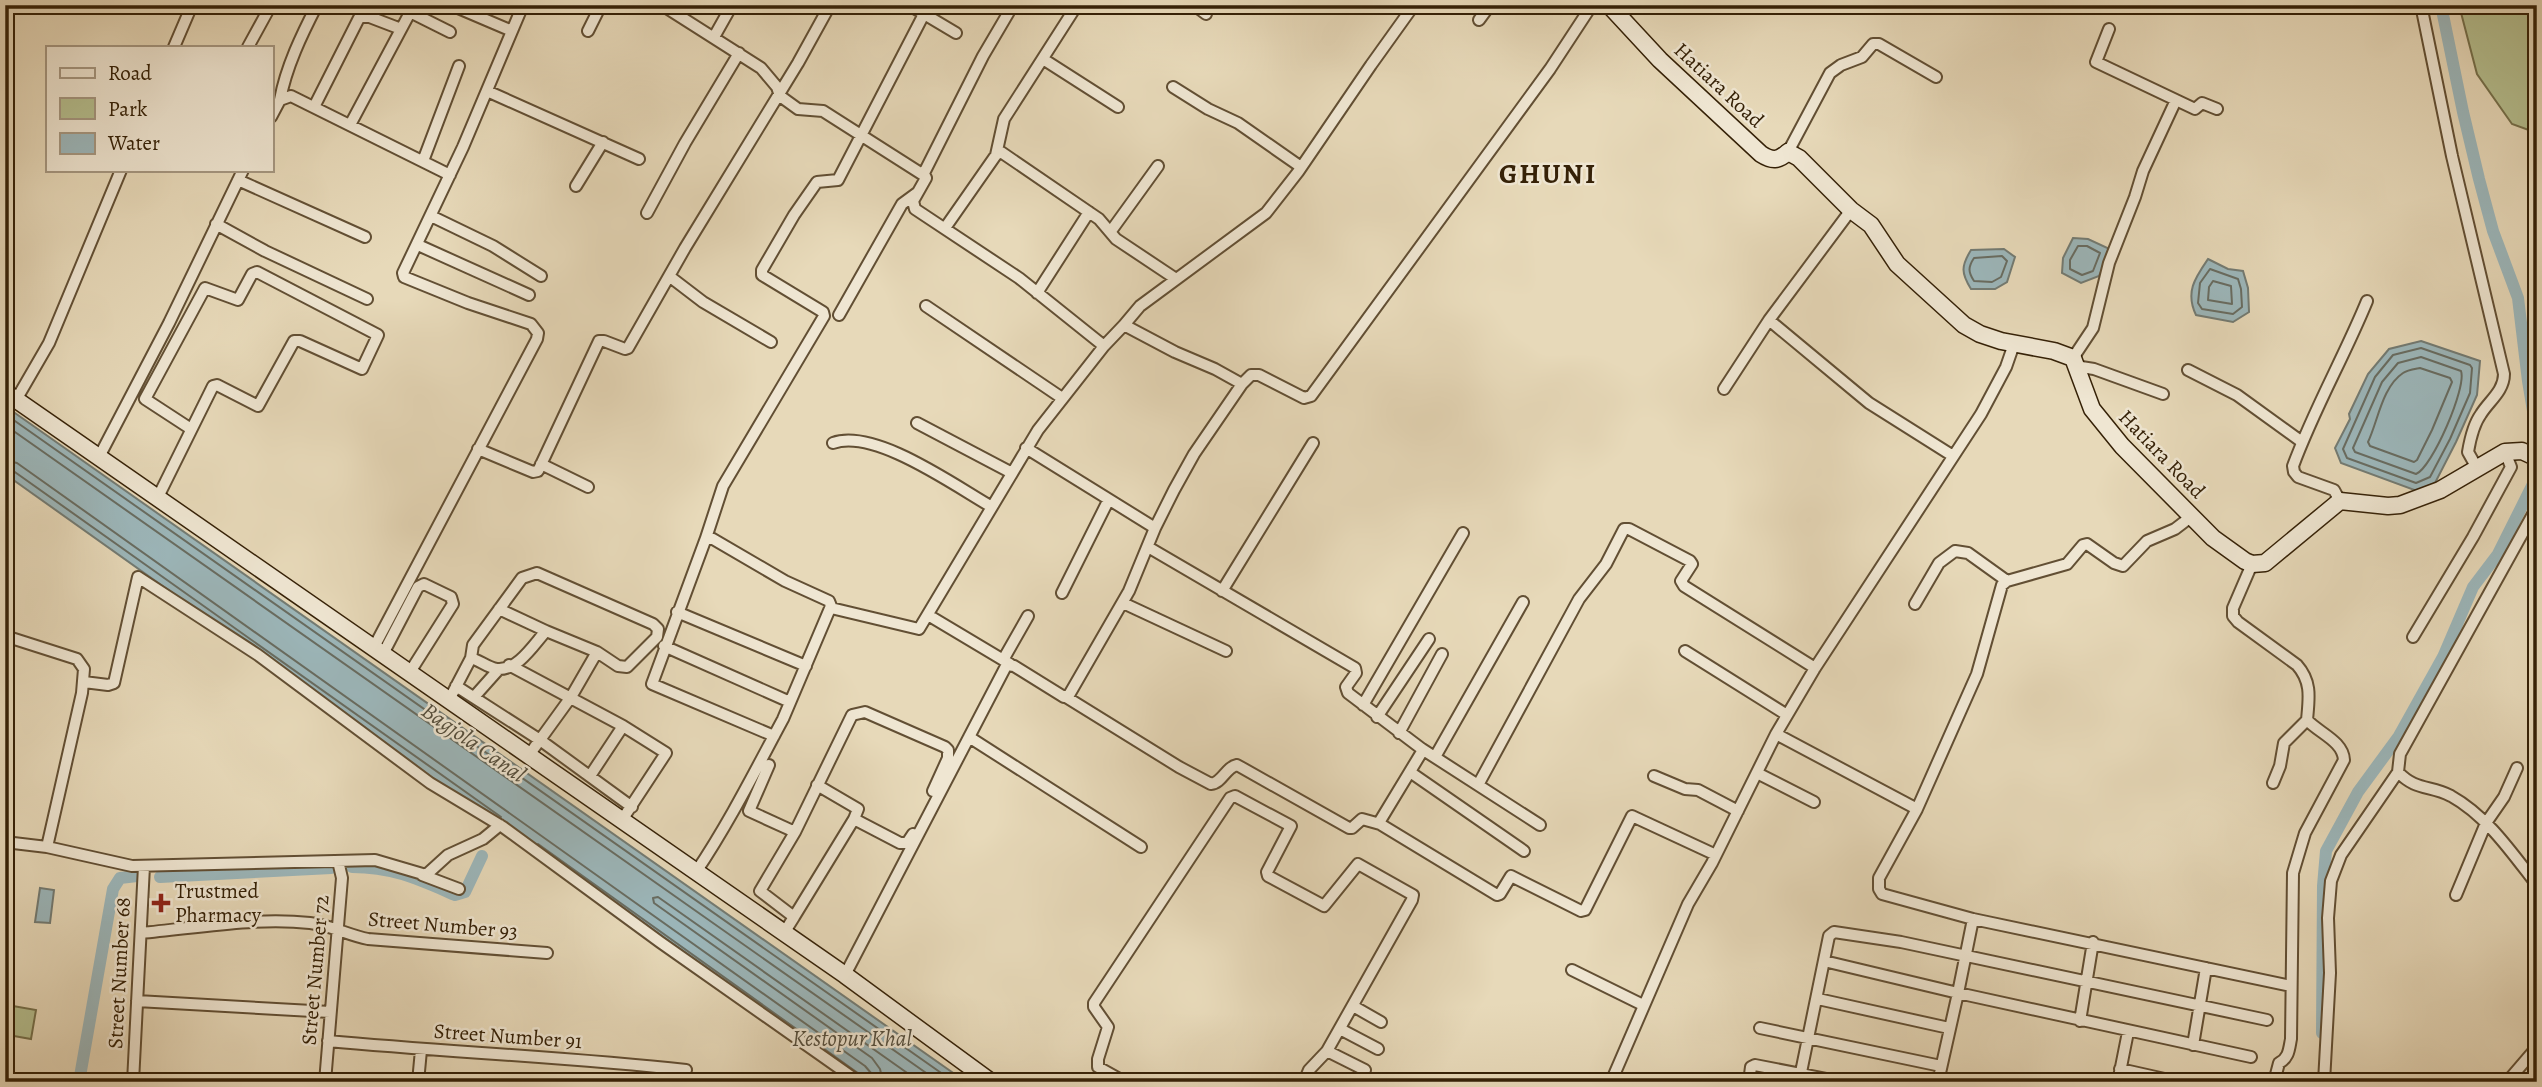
<svg xmlns="http://www.w3.org/2000/svg" width="2542" height="1087" font-family="Alegreya,serif">
<style>
.green{fill:#b5bf8f;stroke:#75704b;stroke-width:2}
.water{fill:#9cb7bb;stroke:#737b73;stroke-width:2}
.lines{fill:none;stroke-linecap:round;stroke-linejoin:round}
.shore{stroke:#686c61;stroke-width:2}
.canal{stroke:#9cb7bb;stroke-width:12}
.street-casing{stroke:#624f34;stroke-width:14}
.secondary-casing{stroke:#352107;stroke-width:19}
.street{stroke:#efe6d2;stroke-width:10}
.secondary{stroke:#efe6d2;stroke-width:16}
.poi-dot{fill:#8f2418;stroke:#efe6d2;stroke-width:2.5}
.labels{text-anchor:middle;stroke-width:5;stroke-linejoin:round;paint-order:stroke}
.street-label{font-size:21px;fill:#352107;stroke:#efe6d2}
.poi-label{font-size:21px;fill:#352107;stroke:#efe6d2;text-anchor:start}
.water-label{font-size:23px;font-style:italic;fill:#544e3d;stroke:#efe6d2}
.district-label{font-size:28px;font-weight:bold;letter-spacing:2px;fill:#352107;stroke:#efe6d2}
</style>
<rect width="100%" height="100%" fill="#e7d9b9"/>
<filter id="stains"><feTurbulence type="fractalNoise" baseFrequency=".00286" numOctaves="4"/><feColorMatrix values="0 0 0 0 .2 0 0 0 0 .09 0 0 0 0 .02 0 0 0 .5 -.17"/></filter>
<radialGradient id="worn" r=".72"><stop offset=".6" stop-color="#630" stop-opacity="0"/><stop offset="1" stop-color="#630" stop-opacity=".3"/></radialGradient>
<path class="green" d="M2459,5H2537V133L2512,124L2477,74Z
M13,1006L36,1010L31,1039L8,1035Z"/>
<path class="water" d="M2073,238L2088,239L2114,251L2108,257L2099,276L2081,283L2062,273L2063,258Z
M2004,249L2015,257L2007,282L1995,289H1971C1961,273 1961,266 1971,250Z
M2208,259L2228,269L2243,271L2248,288L2249,312L2233,322L2196,315C2185,292 2195,278 2208,259Z
M2421,341L2480,361L2477,395L2456,442L2435,483L2417,491L2341,463L2335,448L2350,419L2349,414L2368,374L2389,349Z
M5,406L966,1082H860L5,474Z
M40,888L54,890L50,923L35,922Z"/>
<g class="lines">
<path class="shore" d="M2078,246H2087L2100,253L2093,271L2082,275L2070,269V260Z
M2002,256L2007,261L2001,277L1992,282L1974,281C1968,272 1968,267 1974,258Z
M2210,269L2238,279L2241,289L2242,307L2233,314L2202,309L2198,303L2200,283Z
M2213,281L2231,286L2232,304L2208,300L2209,287Z
M2421,348L2470,365L2472,368L2470,393L2450,439L2430,477L2416,483L2347,458L2343,449L2375,377L2393,355Z
M2421,357L2461,371C2467,387 2432,468 2416,474L2355,452L2353,448L2382,382L2398,363Z
M2420,368L2450,378L2452,382L2432,430L2417,460L2414,462L2370,446L2368,442C2378,421 2382,387 2403,373C2407,370 2415,369 2420,368Z
M5,414L954,1082
M5,425L939,1082
M5,460L17,463L865,1066L871,1073L872,1082
M5,468L12,470L501,817
M538,844L862,1076
M883,1082L880,1069L872,1058L654,903L653,898L658,897L920,1082"/>
<path class="canal" d="M352,867C393,867 418,879 455,895L465,892L482,856
M160,877L331,868
M2322,1033L2323,886L2326,851L2358,792L2399,736L2443,657L2473,587L2498,554L2533,484L2536,467V429L2528,381L2518,298L2493,231L2479,179L2463,112L2441,5
M79,1082L113,889L120,878L137,876"/>
<g class="street-casing">
<path id="street" d="M451,5L512,31
M662,5L761,68L777,87L780,96L798,109L823,111L925,176L926,178L913,201L915,209L1019,278L1104,346
M909,5L956,33
M1194,5L1206,14
M2421,5L2452,156L2504,374C2504,391 2489,401 2481,414C2473,425 2470,440 2468,452L2477,468
M410,12L450,32
M1479,20L1490,5
M588,31L601,5
M714,37L732,5
M174,47L192,5
M248,47L271,5
M1043,59L1118,107
M1173,87L1208,109L1238,123L1301,167
M487,91L639,159
M280,100C286,67 302,34 317,5
M2176,100L2195,109L2202,103L2217,109
M314,107L359,18L367,16L401,29
M271,117L280,100L291,96L450,175
M350,125L414,5
M1788,152L1830,73L1841,65L1862,57L1873,44H1879L1936,77
M996,155L1004,119L1077,5
M423,161L459,66
M923,175L983,56L1013,5
M238,180L365,237
M576,186L603,142
M647,213L685,143L739,53
M431,216L493,246L541,276
M216,224L265,251L367,299
M945,228L996,155L1001,152L1099,219L1116,239L1176,279
M1111,231L1158,166
M418,245L529,295
M669,276L703,302L771,342
M1037,293L1089,212
M926,306L1062,398
M839,315L902,204L917,193
M1769,320L1851,210
M1124,325L1140,306L1266,213L1298,172L1371,65L1414,5
M2073,358L2093,328L2109,263L2135,197L2143,171L2176,100L2096,62L2109,29
M2075,366L2094,369L2163,394
M2188,370L2237,395L2302,442
M1724,389L1769,320L1869,403L1953,456
M16,400L49,343L121,170
M917,423L1012,473
M833,443C875,428 955,486 992,507
M1026,448L1155,528
M478,449L533,472L538,471L599,341H604L625,349L628,348L685,248L798,63L830,5
M99,457L169,323L243,170
M541,464L588,487
M157,499L213,386L217,385L258,406L294,341H300L362,369L378,335L257,272L252,274L238,300L205,288L145,399L191,429
M2340,501L2334,490L2298,477L2294,472L2293,466C2314,409 2344,357 2367,301
M2537,507L2400,754L2398,772C2416,791 2430,785 2451,796C2487,816 2512,853 2537,885
M2192,516L2175,529L2147,541L2123,566L2114,563L2087,544L2083,545L2067,564L2007,581L2002,585L1977,674L1917,809L1879,878V889L1882,894L1973,919L2291,986
M706,538L723,486L824,316L823,312L762,275V270L794,215L817,182L838,180L924,14
M1148,547L1355,668L1356,673L1346,687L1348,693L1422,749L1540,825
M2252,564L2233,608V616L2238,622L2297,665C2312,682 2309,698 2307,720C2319,733 2343,741 2344,760L2305,833L2293,873L2291,1039C2289,1049 2289,1058 2279,1063L2274,1082
M1222,591L1313,443
M1062,593L1108,501
M1123,603L1226,651
M1915,604L1939,563L1955,551L1968,553L2007,581
M831,608L919,629L1038,430L1104,346L1124,325L1175,352L1215,369L1242,384
M499,609L546,631
M677,612L806,666
M928,615L1010,664
M5,636L77,659L84,669L82,693L47,847
M2413,637L2473,537L2511,467L2505,452
M664,646L790,702
M374,647L537,339L538,333L531,324L468,303L404,277L403,273L463,147L523,5
M1685,651L1787,715
M383,654L418,587L424,584L451,597L453,604L410,672
M471,658L473,645L522,578L537,573L653,624L658,629L657,637L627,667L618,666L597,652
M1003,660L1028,616
M509,665L623,726L666,753L622,820
M84,682L108,685L114,683L138,577L258,655L430,783L503,827L660,942L859,1082
M456,686L540,740L632,807
M474,697L499,669
M1066,697L1179,767L1211,784C1222,783 1226,767 1237,765L1349,828H1352L1362,819L1380,824
M449,700L471,658C479,660 488,668 497,669C518,671 534,644 546,631L597,652L571,697L529,755
M1363,705L1463,533
M1377,717L1429,639
M1399,733L1442,654
M1776,734L1917,809
M969,737L1141,847
M1423,750L1380,821V824L1497,895L1500,894L1511,876L1581,911L1585,910L1632,816L1716,855
M1435,757L1523,602
M769,765L749,811L795,832
M1410,772L1524,851
M1757,773L1814,802
M590,776L623,726
M1654,776L1685,789L1698,790L1738,811
M2273,783L2280,766L2284,743L2307,720
M817,785L858,809L854,819L900,843H907L913,834
M1478,785L1579,599L1606,564L1624,529H1629L1690,561L1692,564L1681,581L1684,586L1815,668
M5,842L47,847L132,866L375,860L426,875L448,855L483,839L500,825
M696,872C729,823 755,771 783,719L831,606L829,601L785,581L713,539L706,538L652,684L774,736
M422,875L459,889
M2456,895L2486,823L2504,797L2517,768
M794,917L854,819
M141,933C197,928 255,917 310,923C330,925 348,935 368,939L547,953
M784,933L794,917L760,891L795,832L852,715L865,712L945,747L948,750V758L933,791
M1824,961L1958,993L1973,919
M1572,970L1643,1005
M845,975L1005,668L1007,665L1014,666L1064,697L1069,695L1129,591L1155,528L1174,490L1194,454L1242,384L1251,375H1259L1304,398L1311,396L1550,69L1592,5
M1818,999L1949,1028
M137,1001L330,1012
M1353,1006L1381,1022
M2080,1021L2093,942
M1760,1028L1941,1066
M1340,1029L1378,1049
M328,1041C447,1052 567,1057 686,1070
M2193,1045L2206,968
M1327,1051L1365,1070
M2120,1069L2178,1082
M133,1082L144,866
M325,1082L342,878L338,861
M418,1082L421,1050
M1125,1082L1098,1067V1059L1108,1027L1094,1007V1003L1230,798L1235,796L1291,826L1267,872L1268,876L1324,906L1358,864L1413,895L1412,900L1327,1051L1309,1070L1304,1082
M1611,1082L1688,904L1712,863L1776,734L1815,668L1981,414L2006,367L2014,344
M1749,1082L1751,1067L1755,1065L1842,1082
M1799,1082L1829,936L1834,932L1901,942L2267,1020
M1938,1082L1958,993L2251,1057
M2118,1082L2128,1032
M2324,1082L2330,973L2328,918L2331,881L2341,855L2398,772
M2507,1082L2537,1047"/>
</g>
<g class="secondary-casing">
<path id="secondary" d="M1609,5L1660,60L1761,154C1772,161 1778,161 1788,152L1799,158L1851,210L1871,225L1897,264L1964,325L1980,334L2001,341L2054,351L2073,358L2092,409L2122,446L2213,538L2245,561L2252,564L2265,563L2340,501L2388,506L2400,505L2440,490L2505,452L2522,451L2537,458
M5,392L845,975L991,1082"/>
</g>
<use href="#street" class="street"/>
<use href="#secondary" class="secondary"/>
</g>
<path class="poi-dot" d="M157.5 892.5h7v7h7v7h-7v7h-7v-7h-7v-7h7z"/>
<g class="labels">
<g class="street-label">
<text transform="translate(1719 85) rotate(43)" y="7">Hatiara Road</text>
<text transform="translate(2162 454) rotate(46)" y="7">Hatiara Road</text>
<text transform="translate(443 925) rotate(5)" y="7">Street Number 93</text>
<text transform="translate(315 970) rotate(-85)" y="7">Street Number 72</text>
<text transform="translate(119 973) rotate(-87)" y="7">Street Number 68</text>
<text transform="translate(508 1036) rotate(4)" y="7">Street Number 91</text>
</g>
<g class="poi-label">
<text x="175" y="898">Trustmed<tspan x="175" dy="24">Pharmacy</tspan></text>
</g>
<g class="water-label">
<text transform="translate(474 742) rotate(35)" y="8">Bagjola Canal</text>
<text x="852" y="1046">Kestopur Khal</text>
</g>
<g class="district-label">
<text x="1548" y="183">GHUNI</text>
</g>
</g>
<rect width="2542" height="1087" fill="none" stroke="#e7d9b9" stroke-width="28"/>
<rect x="7" y="7" width="2528" height="1073" fill="none" stroke="#352107" stroke-width="3.5"/>
<rect x="14" y="14" width="2514" height="1059" fill="none" stroke="#352107" stroke-width="2"/>
<rect x="46" y="46" width="228" height="126" fill="#efe6d2" stroke="#a59781" stroke-width="2"/>
<rect x="60" y="68" width="35" height="10" fill="#efe6d2" stroke="#a59781" stroke-width="2"/>
<text x="108" y="80" font-size="21" fill="#352107">Road</text>
<rect x="60" y="98" width="35" height="21" fill="#b5bf8f" stroke="#a59781" stroke-width="2"/>
<text x="108" y="116" font-size="21" fill="#352107">Park</text>
<rect x="60" y="133" width="35" height="21" fill="#9cb7bb" stroke="#a59781" stroke-width="2"/>
<text x="108" y="150" font-size="21" fill="#352107">Water</text>
<rect width="100%" height="100%" filter="url(#stains)"/>
<rect width="100%" height="100%" fill="url(#worn)"/>
</svg>
